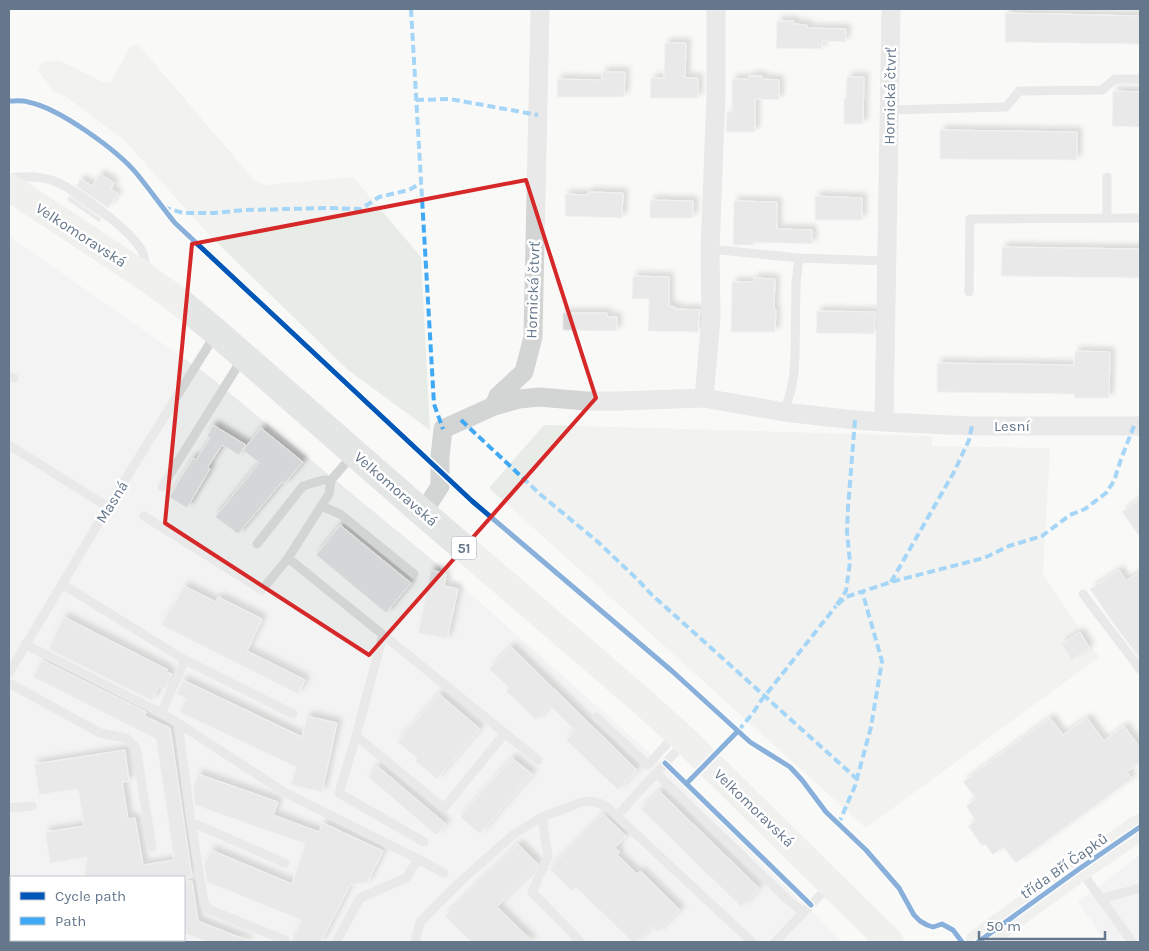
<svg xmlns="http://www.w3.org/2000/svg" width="1149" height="951" font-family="Karla,sans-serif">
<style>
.built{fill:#e9eaea;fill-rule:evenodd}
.green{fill:#e8ece6}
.building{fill:#d5d6d7;stroke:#e8e8e8;filter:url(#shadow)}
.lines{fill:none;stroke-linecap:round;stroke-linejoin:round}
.lane{stroke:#d3d4d4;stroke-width:9}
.street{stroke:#d3d4d4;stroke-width:19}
.secondary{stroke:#e4e5e5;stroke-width:26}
.primary{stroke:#e4e5e5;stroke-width:28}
.quiet{stroke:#3fa9f5;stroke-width:4;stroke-dasharray:8 4;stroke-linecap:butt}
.cycleway-casing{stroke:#fff;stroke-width:8}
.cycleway{stroke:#0057b8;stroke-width:5}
.marked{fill:none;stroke:#d62828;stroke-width:4;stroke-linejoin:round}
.labels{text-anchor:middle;stroke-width:5;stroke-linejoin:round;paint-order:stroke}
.shield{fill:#fff;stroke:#93a0ae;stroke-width:1}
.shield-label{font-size:14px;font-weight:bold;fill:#65778b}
.street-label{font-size:15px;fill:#65778b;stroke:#fff}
</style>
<defs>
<filter id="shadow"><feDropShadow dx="4.5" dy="-4.5" stdDeviation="2.5" flood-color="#0004"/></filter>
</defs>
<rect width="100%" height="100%" fill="#f9f9f8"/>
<path class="built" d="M9,236L209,376L430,558L655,758L843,942H9ZM11,877H184V940H11Z
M1140,855V942H1106L1078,902Z"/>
<path class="green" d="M138,44L254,180L265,185L353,177L421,257L430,430L348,370L208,234L125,141L65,96L54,92L38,70L42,62L59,60L105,83L111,82L130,47Z
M544,425L932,436V446L1050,448L1043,572L1048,582L1099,657L866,828L489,488Z"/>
<path class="building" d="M1005,13L1140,16V44L1005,42Z
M777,21H794V24L807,25V28L846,29L845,42L822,41V49L776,48Z
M665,43H686L685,78H698V98H650L651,78H664Z
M602,72H625L624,97H557V79L602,80Z
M749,76H762V79L779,80V100L755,99V132H726L727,112H732V79H749Z
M847,77H864L863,124H844V98H846Z
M1113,91L1140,92V127L1112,126Z
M940,130L1077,132V160L940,159Z
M100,174L114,183L111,189L118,194L108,208L76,186L81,179L92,186Z
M588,192L623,193L622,218L565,216V194L588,195Z
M69,196L101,219L99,222L67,200Z
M815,196L862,198V220H815Z
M650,200L693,201V218H650Z
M734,201L777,202V229L812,230V244L754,242V245H733Z
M1002,247L1139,249V278L1001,276Z
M633,276L669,277V306L675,307V309L700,310L698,332L648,331L649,299H632Z
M754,278L775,279L774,310H776L775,332H731L732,282H754Z
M817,311L875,312L874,334L816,333Z
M563,313H607V317H617V331L563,330Z
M1075,351L1110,352L1109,398H1074V394L937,392V363L1074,365Z
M213,425L246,445L239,455L222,445L208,467L210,469L187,508L169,497L193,458L196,460L210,438L207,436Z
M261,428L303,462L284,484L282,482L238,534L215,517L259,463L243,450Z
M1140,499V537L1122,512Z
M340,525L411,583L386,613L316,555Z
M431,570L446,574L444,586L458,589L447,639L418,633Z
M1119,570L1126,581L1140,572V659L1113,623L1090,589Z
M184,586L216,602L218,597L262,619L247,651L305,680L298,694L161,625L169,612H170Z
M64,617L168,670L166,672L172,674L165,689L159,686L152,701L48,649Z
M1080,632L1090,648L1072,660L1061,644Z
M511,647L637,770L618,790L566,740L575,731L550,706L536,720L506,691L509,688L489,669Z
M42,660L146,712L144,716L170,728L192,877H84L87,857L50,863L45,832L84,826L78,789L39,795L34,764L125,750L129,781L122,782L128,819L135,818L143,865L174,860L156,739L33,677Z
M183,680L302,737L307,716L337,723L322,792L291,785L296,767L179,712L186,699L176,694Z
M439,694L480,729L437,779L415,761L417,758L397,742Z
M1050,718L1063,735L1087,718L1104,741L1124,726L1140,748V762L1127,772L1132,779L1016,863L1003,847L993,855L985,844L982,846L968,826L976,821L966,806L976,799L963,782Z
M512,758L532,774L480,834L460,817Z
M377,766L446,824L436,835L368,777Z
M198,774L278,802L273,815L319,832L323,823L383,851L367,883L350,885L321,942H291L301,920L207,882L204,865L211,850L292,884L305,844L195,805L193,788Z
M659,791L759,888L741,907L641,809Z
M603,814L626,836L615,848L620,852L617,855L637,874L640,871L680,910L658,932L651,926L636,942H632L576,887L572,891L549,869Z
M518,844L538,864L536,868L497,907L533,942H471L445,916Z
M192,881L198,921L249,941V942H207L184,933V882Z"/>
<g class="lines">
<path class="lane" d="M889,110L1006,107L1019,91L1102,90L1115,79H1140
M9,178C23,176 40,176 54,181C75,189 134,232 143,253C145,259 146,265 145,271
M1107,218V177
M710,249L799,258L887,261
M969,292L970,219L1140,218
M9,376L14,378
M784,412L791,390L794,373L795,357L796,283L799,258
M9,445L108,507
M331,480L353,455
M162,487L242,359
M321,506L340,514L414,574
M144,516L262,590L288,558L329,494L331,480H323L303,486L257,544
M288,558L538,760
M62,584L185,660L293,714
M1083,594L1140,669
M383,635L356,736L444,808L505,733
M25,644L161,713L178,723L191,822L204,903L207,908L213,911L285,940
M9,673L108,507L215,335
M9,683L100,733L126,738L136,748L152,847
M161,713L185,660
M596,717L648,765L675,735
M178,723L284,792L418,859L444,873
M356,736L339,793L424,842
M684,743L656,773L788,900L803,912
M9,808L32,806
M617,816L656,773
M542,817L548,857L532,892L581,942
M191,822L285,863
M1081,871L1132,942
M1101,899L1140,888
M336,942L360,898L406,878L418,859
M415,942L420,922L462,880L514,834L542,817L582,802L589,801L599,803L608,808L752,942
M775,942L828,887"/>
<path class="street" d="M540,9L533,337L524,372L498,396L494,406L519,399L539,397L586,401H620L704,398L784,412L855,420L884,422L891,9
M704,398L711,318L710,249L716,96V9
M884,422L972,426H1140
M423,513L440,486V457L443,429L494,406"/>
<path class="secondary" d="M978,942L1079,869L1140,827"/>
<path class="primary" d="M9,187L144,276L180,302L216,332L423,513L643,702L686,741L890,942"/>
<path class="quiet" d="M411,9L434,404L443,429
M416,100L450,99L538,115
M163,207L183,213H214L244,210L329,208L361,209L379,197L409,190L421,183
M461,420L541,495L598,542L638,580L651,594L857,779
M855,420L848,508L847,532L850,562L846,591L836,606L846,597L891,582L984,558L1009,546L1042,536L1070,515L1085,509L1106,493L1114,481L1121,459L1134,426
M891,582L954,472L969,440L972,426
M738,731L753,713L760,702L836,606
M838,825L855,786L871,727L882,661L862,591"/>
<g class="cycleway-casing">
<path id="cycleway" d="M9,101C15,101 22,100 28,102C59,108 117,150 137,174C150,190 162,207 175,223L472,501L672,671L750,742L790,767L802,780L826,812L866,850L899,888L914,915L920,921L927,925L933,927L942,924L953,930L962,942
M665,763L811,905
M687,783L738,731
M978,942L1079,869L1140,827"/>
</g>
<use href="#cycleway" class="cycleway"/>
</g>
<path d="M0 0H1149V951H0ZM526,180L596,398L369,655L165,523L192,244Z" fill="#f9f9f8" fill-opacity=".55" fill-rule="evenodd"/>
<path class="marked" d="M526,180L596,398L369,655L165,523L192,244Z"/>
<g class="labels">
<rect class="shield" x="451.5" y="536.5" width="25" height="23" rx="4"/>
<g class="shield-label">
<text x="464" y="553">51</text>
</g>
<g class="street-label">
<text transform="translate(890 96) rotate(-89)" y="5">Hornická čtvrť</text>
<text transform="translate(81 235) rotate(33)" y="5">Velkomoravská</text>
<text transform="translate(533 290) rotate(-88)" y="5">Hornická čtvrť</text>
<text x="1012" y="431">Lesní</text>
<text transform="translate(396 489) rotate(41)" y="5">Velkomoravská</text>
<text transform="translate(112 502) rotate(-58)" y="5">Masná</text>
<text transform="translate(754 808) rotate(44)" y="5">Velkomoravská</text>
<text transform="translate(1064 866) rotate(-35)" y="5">třída Bří Čapků</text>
</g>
</g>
<rect width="1149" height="951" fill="none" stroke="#65778b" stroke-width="20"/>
<rect x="10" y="876" width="175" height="65" fill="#ffffff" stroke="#c1c9d1"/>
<rect x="20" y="892" width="25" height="8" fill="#0057b8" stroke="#c1c9d1"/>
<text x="55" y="901" font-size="15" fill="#65778b">Cycle path</text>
<rect x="20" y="917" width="25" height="8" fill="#3fa9f5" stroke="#c1c9d1"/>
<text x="55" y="926" font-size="15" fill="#65778b">Path</text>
<path d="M979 931v8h126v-8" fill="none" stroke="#65778b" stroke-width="2.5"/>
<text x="986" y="931" font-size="15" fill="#65778b" stroke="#ffffff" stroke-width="4" paint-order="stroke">50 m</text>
</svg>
